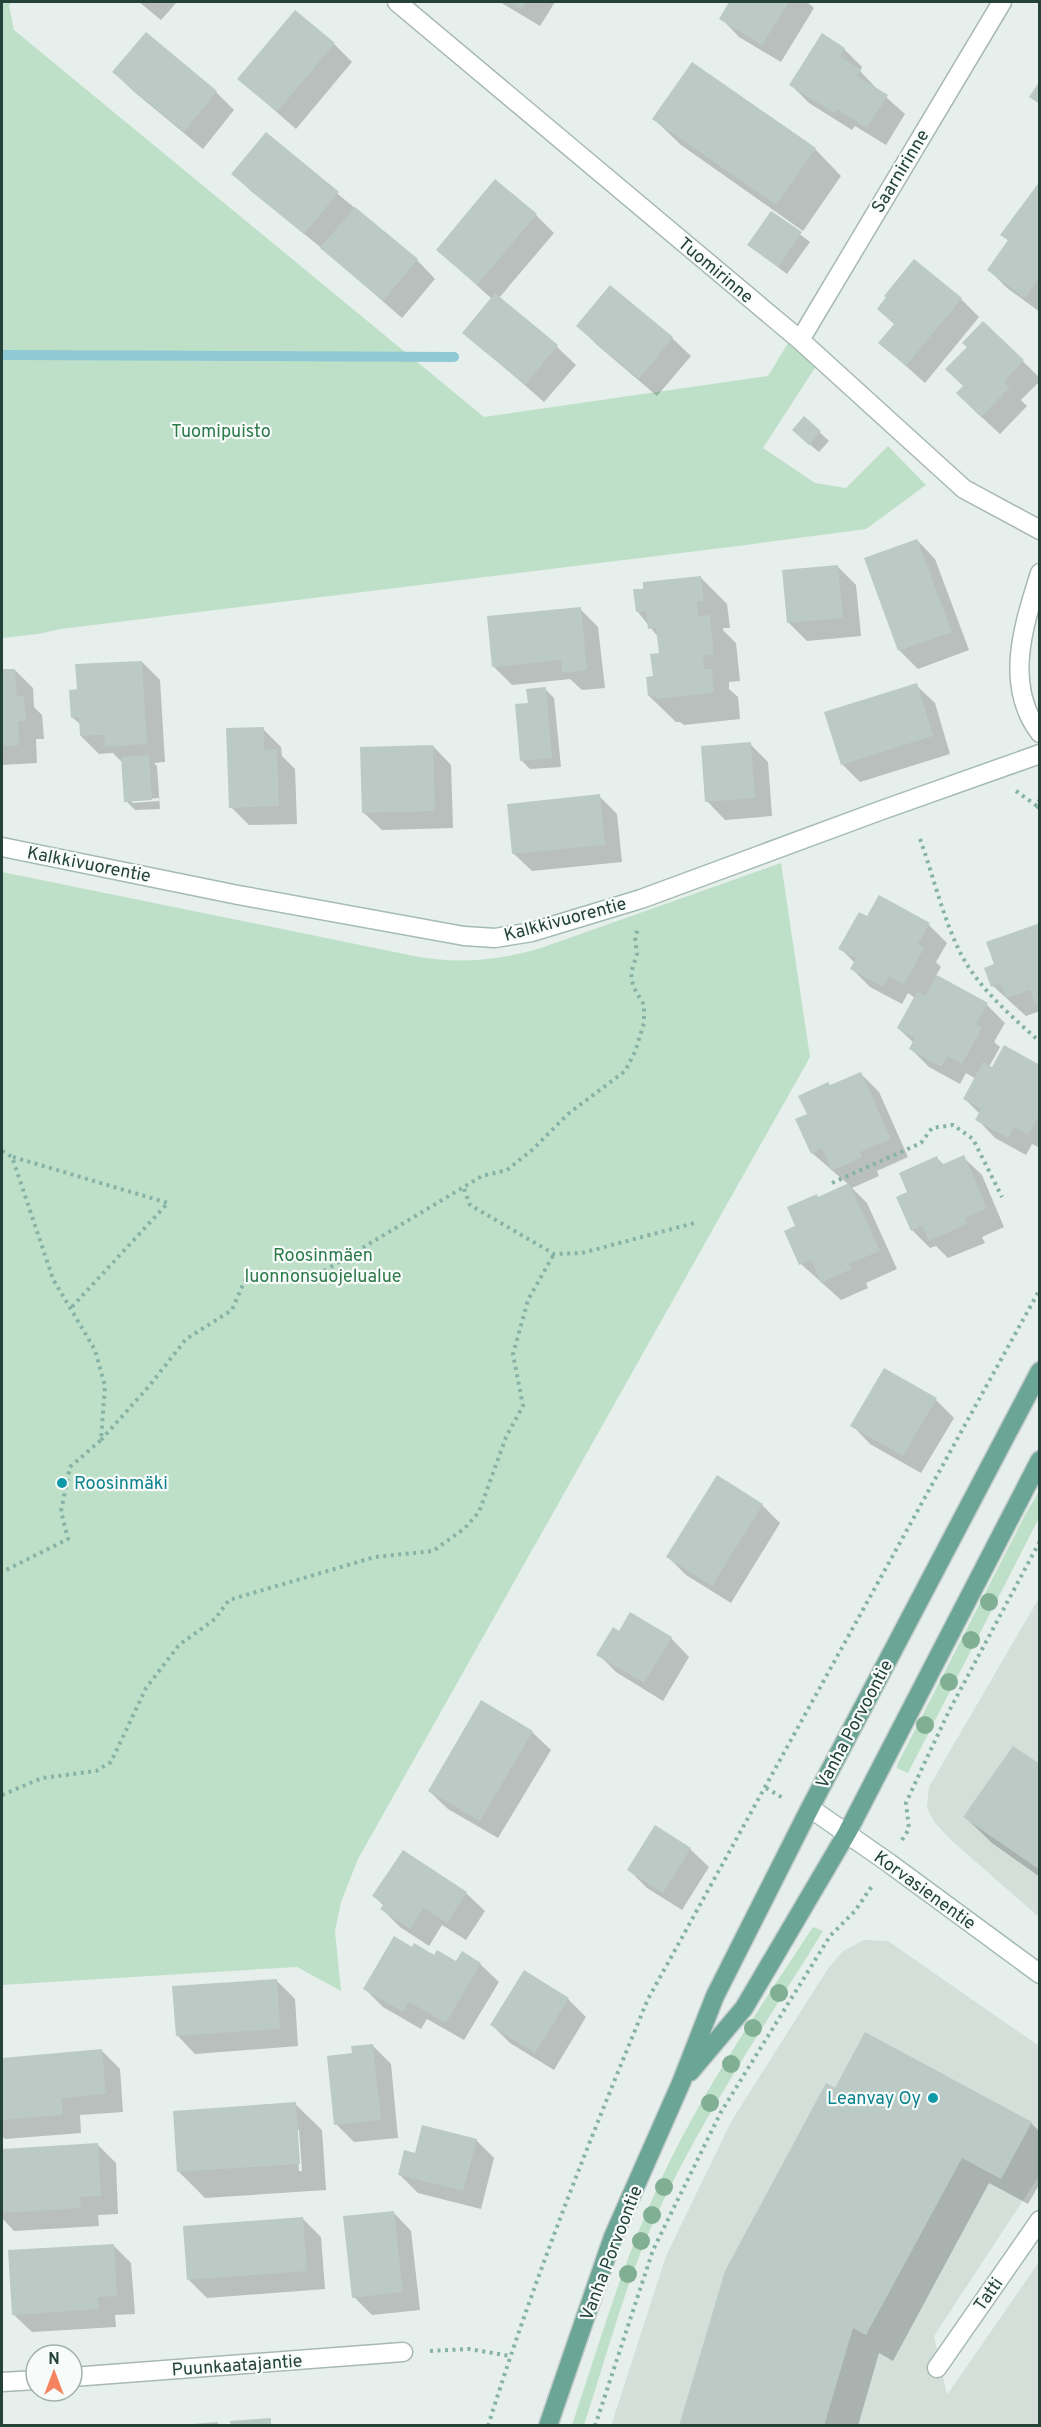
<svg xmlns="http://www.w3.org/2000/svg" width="1041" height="2427" font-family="Overpass,sans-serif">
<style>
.built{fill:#d4dfda}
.green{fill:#bfe0c8}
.shadow{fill:#0003;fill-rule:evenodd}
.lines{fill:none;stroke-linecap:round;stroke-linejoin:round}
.stream{stroke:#8ec9d4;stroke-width:10}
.building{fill:#bbcac4}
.street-casing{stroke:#a8b8b2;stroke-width:21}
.secondary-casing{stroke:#a4bbb3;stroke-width:21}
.primary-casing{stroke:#c2cac8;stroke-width:21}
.path{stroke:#86b3a5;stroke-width:4;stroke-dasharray:3 4.5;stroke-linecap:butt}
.street{stroke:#fff;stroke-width:18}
.secondary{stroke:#fff;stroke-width:18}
.primary{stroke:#6aa596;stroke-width:18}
.tree{fill:#80af93}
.culture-dot{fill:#0f9aa8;stroke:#f7fbf9;stroke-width:2}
.labels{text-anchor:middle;stroke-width:4.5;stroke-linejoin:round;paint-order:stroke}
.street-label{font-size:18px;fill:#24423a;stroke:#f7fbf9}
.park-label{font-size:18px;fill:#2d7a4b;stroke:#f7fbf9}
.culture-label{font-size:18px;fill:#0d838f;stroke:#f7fbf9;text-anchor:start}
</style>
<rect width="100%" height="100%" fill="#e6efeb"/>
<path class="built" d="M1039,1598V1917L952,1841L935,1823L927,1808L929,1787Z
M864,1940L888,1941L1039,2046V2176L934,2336L947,2395L1039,2262V2425L611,2426L666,2256L732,2120L829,1967L843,1951Z"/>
<path class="green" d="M2,2H12L9,5L14,30L484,417L768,376L793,335L820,360L763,448L815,483L846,488L888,446L926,485L866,529L746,545L61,629L38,634L2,638Z
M781,863L810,1057L358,1859L341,1902L335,1931L341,1991L297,1967L2,1985V872L419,957C461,964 501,960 541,948Z
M1039,1491V1518L908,1773L897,1768L898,1763L1025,1515Z
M813,1927L823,1931C764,2027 699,2121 653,2223C624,2288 606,2358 584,2425H572C597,2351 619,2274 651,2202C693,2104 755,2015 813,1927Z"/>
<path class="shadow" d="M139,2H177L161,20Z
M500,2H555L540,26Z
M731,2H807L814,8L781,62L739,37L721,18Z
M146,34L216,92L234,110L203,149L132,90L114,72Z
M334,44L352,62L296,129L239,79Z
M844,49L862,67L860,71L878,90L905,114L886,145L855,126L852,130L809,103L791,85Z
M654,119L815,149L841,176L803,231L681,145Z
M266,134L417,260L435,279L402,318L324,250L252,192L233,174Z
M1040,184V312L1007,288L989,270L1009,241L1002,235Z
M772,213L810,242L787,274L749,245Z
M536,215L554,233L499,298L557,347L576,365L544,402L464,332L492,299L438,250Z
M914,261L961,299L979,317L925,383L880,343L895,325L879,309Z
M611,287L672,338L691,356L657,396L596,344L578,326Z
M983,323L1040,378V381L1021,400L1027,406L1000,434L976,412L964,386L969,348Z
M804,418L829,441L819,452L803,439Z
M917,540L935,559L969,650L918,669L900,651L865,559Z
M838,567L856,585L861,636L807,641L788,622Z
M701,578L727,604L730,628H723V630L736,643L740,681L729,682V689L738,697L740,719L684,725L680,722H676L649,696L661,654L659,638L637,611L645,590Z
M580,609L598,627L605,688L582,690L570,679L512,685L494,667Z
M142,662L160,680L165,762L154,763L157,766L160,809L135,810L126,801L123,763L113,753L99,754L81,736V725L72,717L79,691ZM159,798V801L132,803V800Z
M15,670L33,688L34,707L42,715L44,739H36L37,763L2,765V671Z
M916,685L935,703L950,754L860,782L842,764Z
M545,689L554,698L561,767L530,769L521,760L530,704Z
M263,729L281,747L282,756L295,769L297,824L249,825L231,807Z
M750,744L768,762L772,816L725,820L707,801Z
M433,746L451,765L453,828L382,830L363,812Z
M599,796L617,814L622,862L532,871L513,853Z
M868,918L929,925L947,943L936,962L941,967L936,976L987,1005L1005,1023L994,1042L1000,1047L989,1067H1040V1148L1032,1144L1026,1155L995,1138L977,1119L980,1114L965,1099L976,1079L966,1073L960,1084L929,1067L911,1049L914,1043L898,1028L915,998L908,993L902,1004L870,987L852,969L855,963L840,948Z
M1040,924V1011L1026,1016L993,986L996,965Z
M860,1073L879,1092L908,1157L877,1171L879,1176L852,1188L867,1203L897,1269L866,1283L868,1288L841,1300L801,1264L797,1226L819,1198L849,1185L812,1153L809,1115L830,1087Z
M963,1157L982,1175L1004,1227L982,1237L985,1243L948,1258L936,1246L930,1248L912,1230L937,1158L944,1165Z
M936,1400L954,1418L921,1473L870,1444L852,1425Z
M762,1505L780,1523L731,1603L686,1575L668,1557Z
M631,1614L671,1638L689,1657L663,1701L616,1672L598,1654L619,1633Z
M482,1702L532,1732L551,1750L498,1838L448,1809L429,1791Z
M1040,1766V1877L992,1843L965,1817Z
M656,1827L690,1849L709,1867L682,1910L647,1888L629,1870Z
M403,1852L466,1893L485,1911L466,1940L442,1925L429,1946L400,1927L382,1909L384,1906L374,1896Z
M462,1953L480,1964L499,1982L464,2040L427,2019L421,2029L383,2007L365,1989L435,1957L457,1963Z
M276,1980L295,1999L298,2046L195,2054L177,2035Z
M568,1999L586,2017L554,2070L510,2043L492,2025Z
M373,2046L391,2064L398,2138L354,2142L336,2124Z
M102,2051L120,2069L123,2112L80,2115L81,2133L5,2139L2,2136V2059Z
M836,2090L1031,2123L1040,2132V2183L1028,2204L989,2183L893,2361L879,2353L858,2426H681Z
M295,2104L322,2130L326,2190L205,2198L178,2171ZM296,2130H299L302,2171H299Z
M476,2140L494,2158L481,2209L418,2193L400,2175Z
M98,2145L116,2163L118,2214L98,2215L99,2226L14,2231L2,2218V2150Z
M393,2212L411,2231L420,2310L372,2315L354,2297Z
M303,2219L321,2237L325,2289L207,2298L189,2280Z
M113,2245L131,2263L135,2314L115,2315L116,2327L32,2332L13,2314Z"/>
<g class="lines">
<path class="stream" d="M2,355L454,357"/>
</g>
<path class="building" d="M509,2H526L521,9Z
M729,2H789L762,45L719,19Z
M295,10L335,43L277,112L237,79Z
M146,32L217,91L184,132L112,72Z
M822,33L845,48L840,56L861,70L857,76L888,95L867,128L837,109L834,113L789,85Z
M692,62L816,148L776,205L652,119Z
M1040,81V104L1029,97Z
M266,132L339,192L304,234L231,174Z
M495,179L537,214L477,285L436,250Z
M1040,181V277L1025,298L987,270L1008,240L1000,235Z
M355,207L418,259L383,301L320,248Z
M771,211L802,232L778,267L747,245Z
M914,259L962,298L906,366L878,343L894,324L877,309L886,297L884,296Z
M610,285L673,337L639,379L576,326Z
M495,293L558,345L525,385L462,333Z
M983,321L1024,360L1004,382L1010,387L981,417L956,393L963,386L945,369L967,347L962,343Z
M804,416L821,431L809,445L792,430Z
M917,539L952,632L898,651L864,558Z
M838,565L843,618L787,623L782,570Z
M701,576L704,601L697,602L698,616L710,615L714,654L703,656L705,669H712L714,693L656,699L655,696H648L646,677L653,676L650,654L659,653L656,628L648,629L646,611L636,612L633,589H643V582Z
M581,607L587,670L562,673L561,660L492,667L487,616Z
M142,661L147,744L105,747L104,735L80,736L79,717L71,718L69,690L77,689L75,664Z
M2,669H15L17,696H24L26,721H18L19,745L2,746Z
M917,683L933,736L841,765L824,712Z
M546,687L552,758L520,761L515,704L528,703L526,689Z
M264,727V750L277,749L279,806L229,808L226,728Z
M751,742L755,798L705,802L701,746Z
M433,745L435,811L362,813L360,747Z
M149,755L152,800L124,802L121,757Z
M600,794L605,845L512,854L507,804Z
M879,895L930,923L918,944L924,948L904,985L889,976L883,987L850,969L856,958L838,949L859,912L867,916Z
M1040,923V1002L1035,1004L1030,990L1006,998L1001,984L991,987L984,968L994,964L986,942Z
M937,975L988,1003L976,1024L982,1028L962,1064L948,1056L941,1067L909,1049L915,1038L897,1028L917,992L925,996Z
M1004,1045L1040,1065V1115L1028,1135L1014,1127L1008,1138L975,1120L981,1109L963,1099L983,1062L992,1067Z
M861,1072L891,1139L860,1152L862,1157L832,1171L822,1148L811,1154L795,1119L807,1114L798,1096L828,1082L830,1085Z
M964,1155L987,1208L965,1218L967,1224L929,1241L922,1226L911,1231L896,1197L907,1192L899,1173L937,1156L941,1165Z
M849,1183L880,1251L849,1264L851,1269L821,1283L811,1260L799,1265L784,1231L795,1226L787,1207L817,1194L818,1197Z
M884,1368L937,1398L903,1456L850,1426Z
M717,1475L763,1504L712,1586L666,1557Z
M630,1612L672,1637L644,1683L596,1655L613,1627L619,1631Z
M481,1700L533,1731L480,1821L428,1791Z
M1013,1746L1040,1764V1870L963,1817Z
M655,1825L691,1848L663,1893L627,1870Z
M403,1850L467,1892L447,1923L424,1908L410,1929L380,1909L384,1904L372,1896Z
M394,1936L412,1947L414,1943L434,1955L437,1950L456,1961L462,1951L481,1963L446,2023L409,2002L403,2012L363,1989Z
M524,1970L569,1998L535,2053L490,2025Z
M277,1979L280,2029L176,2036L172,1986Z
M865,2032L1032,2122L1001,2179L962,2158L866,2335L853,2328L824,2426H679L725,2271L826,2083L835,2088Z
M373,2044L381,2120L334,2125L327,2056L352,2053L351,2046Z
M102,2049L106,2094L62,2098L63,2115L2,2120V2058Z
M296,2102L300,2164L177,2172L173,2111Z
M422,2125L477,2139L463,2191L398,2175L404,2150L415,2153Z
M98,2143L101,2196L80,2197L81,2208L2,2213V2149Z
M394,2211L403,2292L352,2298L343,2216Z
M303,2217L307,2271L187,2280L183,2226Z
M114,2244L117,2296L98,2297L99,2309L12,2315L8,2250Z
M271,2418V2426H231L230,2421Z
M218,2422V2426H193V2424Z"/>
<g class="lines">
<g class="street-casing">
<path id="street" d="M397,2L800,340L964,489L1040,530
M800,340L1002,2
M1040,573C1024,624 1003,685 1040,733
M937,2368L1040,2220
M72,2377L403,2352
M2,2382L36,2380"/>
</g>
<g class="secondary-casing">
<path id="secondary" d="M2,847L238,895L464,936L495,938L532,932L641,899L882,810L1040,754
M810,1808L889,1863L1040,1974"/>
</g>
<g class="primary-casing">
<path id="primary" d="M690,2072L744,2008L847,1833L1040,1460
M548,2426L613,2237L681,2083L715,1996L810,1808L1040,1371"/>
</g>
<path class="path" d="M1016,791L1037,806
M1040,799L1037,806L1040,809
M920,839C933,875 942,914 958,948C975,985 1010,1015 1040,1042
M2,1151L12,1157L53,1279L95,1350L105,1386L101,1440L70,1467L61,1511L68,1539L2,1572
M13,1157L168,1203L70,1309
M832,1183L921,1143L932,1128L953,1125L973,1139L1002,1197
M464,1189L470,1205L554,1254L582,1253L698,1222
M101,1440L150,1385L186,1339L232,1310L245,1280L314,1277L482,1176L507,1170L532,1150L568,1114L625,1071L635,1052L644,1023V1005L633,986L631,973L637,954L635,937L638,929
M766,1788L783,1798
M2,1795L42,1778L96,1771L111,1762L146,1688L179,1645L215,1619L229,1600L375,1557L433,1551L465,1528L479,1512L506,1437L523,1406L513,1354L528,1300L554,1254
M902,1840L909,1829L906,1803L917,1779L949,1711L1040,1541
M430,2351L469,2349L510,2356
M488,2426C533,2281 590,2139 648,1999L1040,1289
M595,2426L653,2250L721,2112L830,1936L855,1911L872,1886"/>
<use href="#street" class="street"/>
<use href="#secondary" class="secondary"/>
<use href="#primary" class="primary"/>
</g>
<g class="tree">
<circle cx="989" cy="1602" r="9"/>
<circle cx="971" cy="1640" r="9"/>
<circle cx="949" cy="1682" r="9"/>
<circle cx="925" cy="1725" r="9"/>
<circle cx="779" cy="1993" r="9"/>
<circle cx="753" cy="2028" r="9"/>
<circle cx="731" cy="2064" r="9"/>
<circle cx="710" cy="2103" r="9"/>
<circle cx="664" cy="2187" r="9"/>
<circle cx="652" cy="2215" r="9"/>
<circle cx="641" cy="2241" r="9"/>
<circle cx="628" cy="2274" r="9"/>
</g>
<g class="culture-dot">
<circle cx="62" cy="1483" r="6"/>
<circle cx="933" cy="2098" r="6"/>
</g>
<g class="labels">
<g class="street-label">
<text transform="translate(900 171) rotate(-59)" y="6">Saarnirinne</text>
<text transform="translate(716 270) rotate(40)" y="6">Tuomirinne</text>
<text transform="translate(89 864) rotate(11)" y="6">Kalkkivuorentie</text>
<text transform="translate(565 919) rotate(-15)" y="6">Kalkkivuorentie</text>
<text transform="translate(854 1724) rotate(-62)" y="6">Vanha Porvoontie</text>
<text transform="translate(925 1890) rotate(36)" y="6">Korvasienentie</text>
<text transform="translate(611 2253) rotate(-69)" y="6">Vanha Porvoontie</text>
<text transform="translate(988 2294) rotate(-55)" y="6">Tatti</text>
<text transform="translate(237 2365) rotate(-4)" y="6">Puunkaatajantie</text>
</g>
<g class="park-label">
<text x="221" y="437">Tuomipuisto</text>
<text x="323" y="1261">Roosinmäen<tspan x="323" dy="21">luonnonsuojelualue</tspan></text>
</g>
<g class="culture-label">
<text x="74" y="1489">Roosinmäki</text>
<text x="921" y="2104" text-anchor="end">Leanvay Oy</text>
</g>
</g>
<rect width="1041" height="2427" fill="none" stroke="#24423a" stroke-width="6"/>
<g transform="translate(54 2373)"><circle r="28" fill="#f7fbf9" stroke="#a3b1ad" stroke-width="1.5"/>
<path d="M0-4.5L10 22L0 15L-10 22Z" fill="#f4845f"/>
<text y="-9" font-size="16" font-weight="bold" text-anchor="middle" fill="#24423a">N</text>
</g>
</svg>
